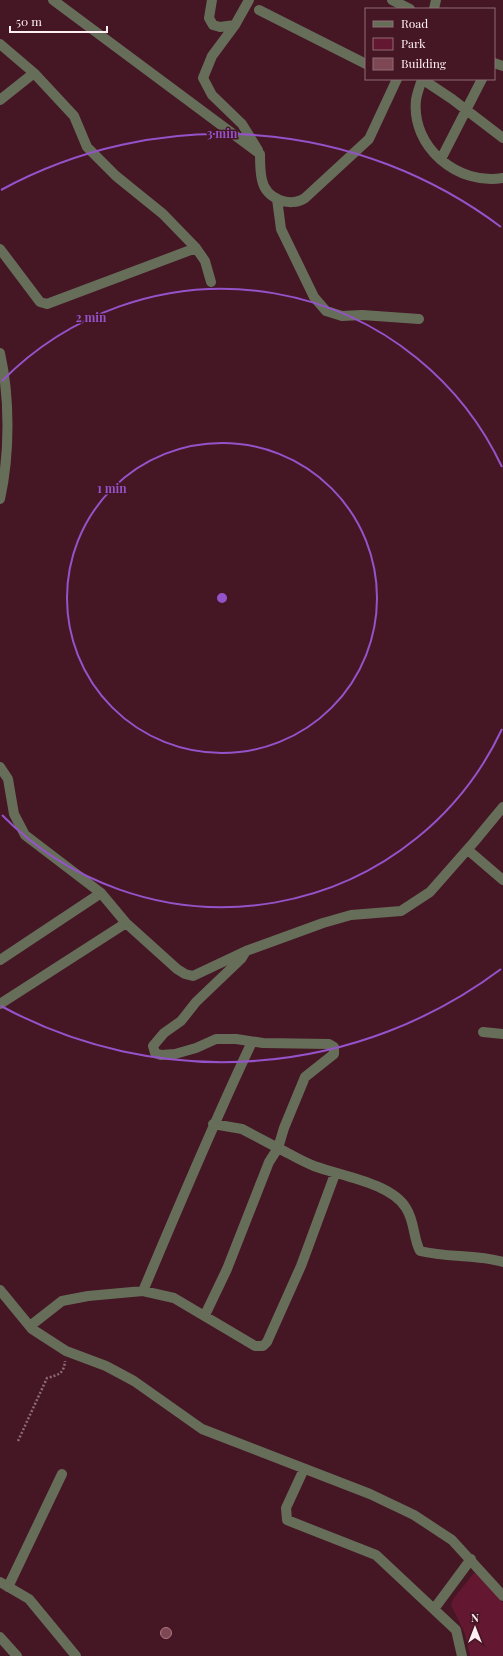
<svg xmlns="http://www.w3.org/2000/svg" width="503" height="1656" font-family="'Playfair Display',serif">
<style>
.green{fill:#631730}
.building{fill:#7d4854;stroke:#b17884}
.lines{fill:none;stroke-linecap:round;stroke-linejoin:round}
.path{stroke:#8d6b75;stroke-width:2.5;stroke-dasharray:2 2;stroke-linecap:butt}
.minor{stroke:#666e59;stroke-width:10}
.ring{fill:none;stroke:#9553c9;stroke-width:2}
.centre{fill:#9553c9;stroke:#451624;stroke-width:2}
.ring-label{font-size:12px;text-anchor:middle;font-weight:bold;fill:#9553c9;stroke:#451624;stroke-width:3;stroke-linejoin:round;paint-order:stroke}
</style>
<rect width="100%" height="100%" fill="#451624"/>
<path class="green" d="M474,1573L479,1574L503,1603V1656H470L465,1634L451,1605L453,1599Z"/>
<path class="building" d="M160.5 1633a5.5 5.5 0 1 1 11 0a5.5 5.5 0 1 1-11 0Z"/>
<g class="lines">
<path class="path" d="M18,1441L47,1378C58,1375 64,1374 65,1361"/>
<path class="minor" d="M53,0L260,154C260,162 260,172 262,180C266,199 290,208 305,198L369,139L397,79
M212,0L209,18L213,25L220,27L235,25
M249,0L235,25L212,56L203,78L212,95L242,124L258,150
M392,0L410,9
M434,9L436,0
M259,10L366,64
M0,44L34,73L74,116L87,147L116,176L163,214L196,248L205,261L211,282
M494,63L503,66
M422,79C420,86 417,93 416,100C411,147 458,186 503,178
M422,79L452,99L503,138
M0,100L34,73
M441,159L482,79
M277,199L281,229L314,297L326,311L342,316L362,315L419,319
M0,249L40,302L47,304L196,248
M0,353C10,397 10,454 0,499
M0,767L8,779L14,814L25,835L101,893L126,923L177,969L185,974L193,976L246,951L323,923L351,915L401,911L430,892L474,842L503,807
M468,850L503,880
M246,951L241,959L196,1002L181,1021L164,1033L153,1046L155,1053L161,1055L175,1054L196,1048L216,1039H236L263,1043L329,1044L334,1047V1054L305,1077L284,1128L278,1148C290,1154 301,1161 314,1166C341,1176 391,1183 406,1208C415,1222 413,1238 420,1251C448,1258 476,1254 503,1262
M0,960L101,893
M0,1004L126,923
M483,1032L503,1034
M0,1290L32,1329L66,1351L106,1366L134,1381L202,1429L370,1494L414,1515L452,1540L503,1596
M143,1291C178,1208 213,1124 252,1042
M205,1315L227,1269L269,1162L278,1148L242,1129L213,1124
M30,1326L62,1301L88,1296L143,1291L174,1298L255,1346H263L267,1342L301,1266L335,1174
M304,1469L286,1508L287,1520L376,1555L456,1630L462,1656
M0,1582L29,1599L76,1656
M8,1587L62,1474
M434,1609L471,1559
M0,1637L17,1656"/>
</g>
<g class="ring">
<circle cx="222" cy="598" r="155"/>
<path d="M502 729A309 309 0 0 1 2 815M2 381A309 309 0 0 1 502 467"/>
<path d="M501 969A464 464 0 0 1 1 1006M1 190A464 464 0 0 1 501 227"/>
</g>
<circle cx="222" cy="598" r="6" class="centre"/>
<g class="ring-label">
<text x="222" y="138">3 min</text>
<text x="91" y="322">2 min</text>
<text x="112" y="493">1 min</text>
</g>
<rect x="365" y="8" width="130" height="72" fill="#451624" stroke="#8f6d76"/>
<rect x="373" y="21" width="20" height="6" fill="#666e59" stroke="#8f6d76"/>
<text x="401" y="28" font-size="12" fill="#fdeff2">Road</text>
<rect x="373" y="38" width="20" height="12" fill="#631730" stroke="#8f6d76"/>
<text x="401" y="48" font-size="12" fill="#fdeff2">Park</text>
<rect x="373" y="58" width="20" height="12" fill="#7d4854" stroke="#8f6d76"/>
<text x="401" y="68" font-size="12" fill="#fdeff2">Building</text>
<g transform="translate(475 1628)" stroke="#451624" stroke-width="3" paint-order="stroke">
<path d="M0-3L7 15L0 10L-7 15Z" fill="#fdeff2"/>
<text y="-6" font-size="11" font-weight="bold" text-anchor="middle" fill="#fdeff2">N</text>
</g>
<path d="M10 26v6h97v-6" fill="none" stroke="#fdeff2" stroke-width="2"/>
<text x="16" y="26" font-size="12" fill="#fdeff2" stroke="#451624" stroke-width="3" paint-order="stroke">50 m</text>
</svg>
